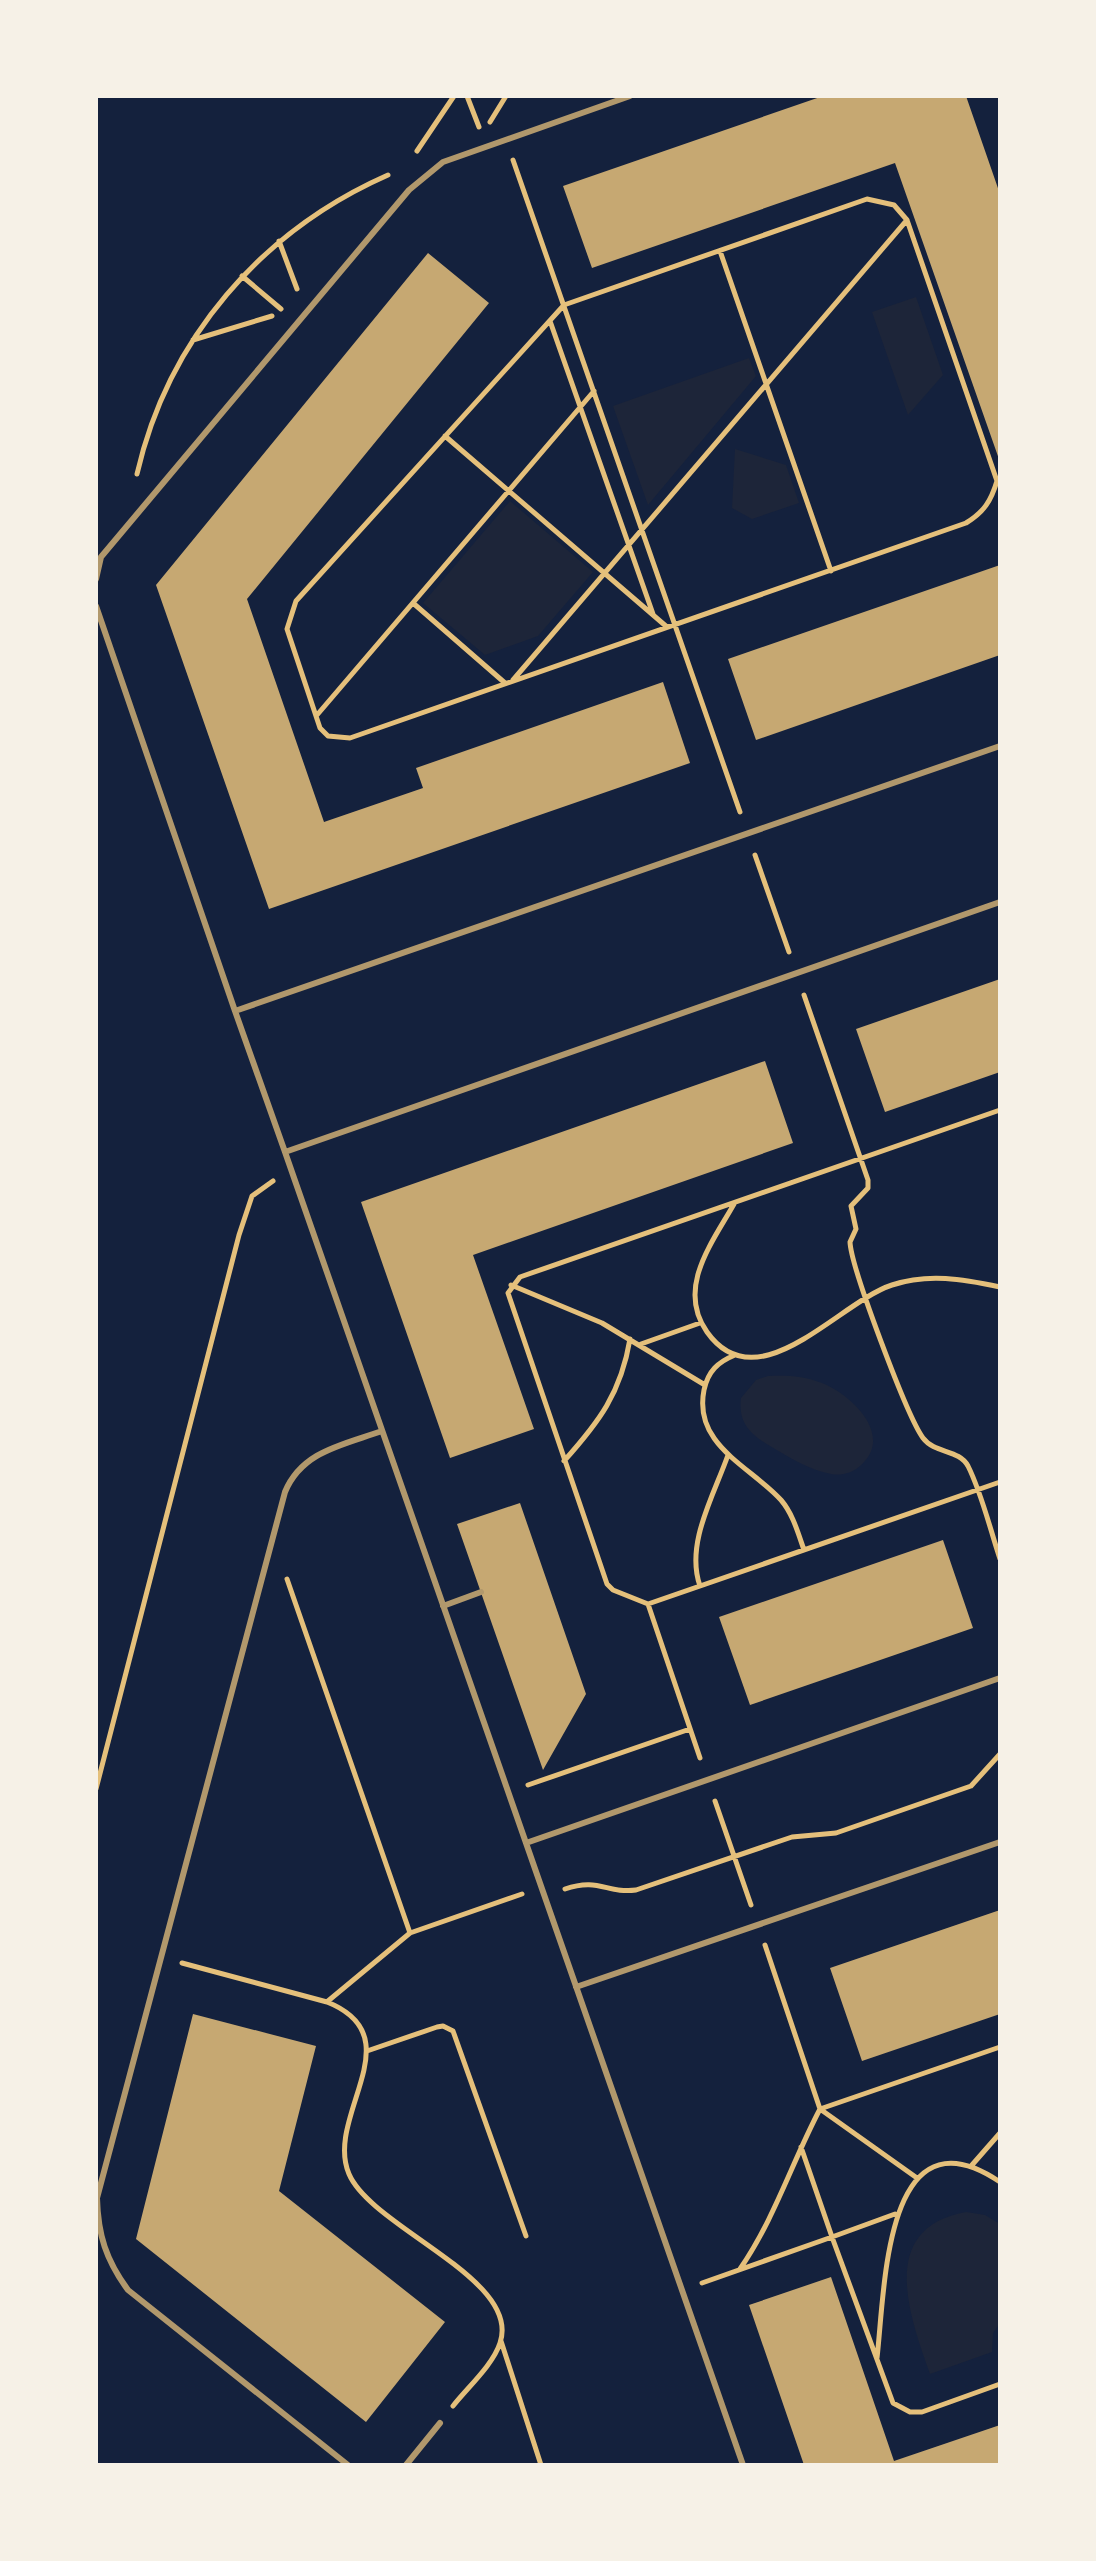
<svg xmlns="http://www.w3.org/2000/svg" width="1096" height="2561" font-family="'Crimson Pro',serif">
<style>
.green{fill:#1d2539}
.building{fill:#c6a872}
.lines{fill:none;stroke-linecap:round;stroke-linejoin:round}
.path{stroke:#e5c07b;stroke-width:5}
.service{stroke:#b1986c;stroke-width:6}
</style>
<rect width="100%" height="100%" fill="#14213d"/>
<path class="green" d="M916,297L943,375L908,415L872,312Z
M749,358L756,376L648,505L613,406Z
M735,449L786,465L799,503L752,519L732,508Z
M510,501L593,572L538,636L485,655L423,603Z
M768,1376C787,1375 804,1376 822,1383C852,1395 895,1436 860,1466C852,1473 841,1476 831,1474C809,1470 789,1457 770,1446C750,1434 738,1423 741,1398L756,1380Z
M966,2212L985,2215L1000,2224V2323L993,2333L992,2352L930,2374C909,2315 877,2228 966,2212Z"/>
<path class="building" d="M823,96H966L1000,194V462L895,163L592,268L563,186Z
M428,253L489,303L247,599L324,822L423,788L416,768L663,682L690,763L269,909L156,585Z
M1000,565V655L756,740L728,659Z
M1000,979V1072L885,1112L856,1029Z
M765,1061L793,1143L473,1255L534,1429L450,1458L361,1202Z
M520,1503L586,1694L543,1770L457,1524Z
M943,1540L973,1628L750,1705L719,1617Z
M1000,1910V2014L862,2061L830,1968Z
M193,2014L316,2046L279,2191L445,2322L366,2422L136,2239Z
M831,2277L894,2461L1000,2425V2465H804L749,2305Z"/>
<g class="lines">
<path class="path" d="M467,96L479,127
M490,122L506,96
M417,151L454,96
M513,160L740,812
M867,199L894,205L907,220L997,481C991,501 984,512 966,523L350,738L328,736L320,728L287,629L296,601L564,305Z
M279,241L297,289
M720,251L831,571
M242,276L281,309
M550,321L653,614
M193,340L272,316
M445,436L667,627
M137,474C168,339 261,231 388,175
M413,603L505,683
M513,680L907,220
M317,715L594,391
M755,855L789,952
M804,995L868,1180V1188L851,1206L856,1229L850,1242C851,1267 907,1416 923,1438C935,1454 959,1449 968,1466C982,1494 990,1529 1000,1559
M1000,1110L520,1277L508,1293L607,1584L613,1590L648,1604L1000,1482
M734,1204C712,1243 676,1288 707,1332C758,1404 839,1302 892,1285C928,1273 963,1279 1000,1287
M511,1285L602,1323L705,1385
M641,1344L700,1323
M735,1355C718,1362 708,1371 704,1390C693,1445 750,1466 781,1500C793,1514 798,1533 804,1550
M564,1461C599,1422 621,1393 630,1339
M287,1579L410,1933L522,1894
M700,1586C685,1544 714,1495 728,1455
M648,1604L700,1758
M528,1785L690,1729
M96,1789L239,1235L252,1196L273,1181
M715,1801L751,1905
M565,1889C599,1877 607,1894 636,1890L792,1837L836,1833L971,1786L1000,1754
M765,1945L820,2109L1000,2047
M182,1963L327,2002C415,2037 324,2116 349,2174C372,2228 522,2279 500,2343C493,2365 467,2388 453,2406
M328,2001L410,1933
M367,2051L437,2027L443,2026L453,2031L526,2236
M801,2147L832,2237L895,2214
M972,2165L1000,2133
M740,2269C775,2218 792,2162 820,2109L917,2178
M702,2283L832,2237L893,2403L910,2412H922L1000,2384
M501,2341L541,2465
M877,2358C885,2291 884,2104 1000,2182"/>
<path class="service" d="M96,579L101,557L409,190L443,162L630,96
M96,606L235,1011L1000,746
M235,1011L285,1152
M443,1606L481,1592
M526,1843L1000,1678
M576,1987L1000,1842
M348,2465L128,2290C106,2260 98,2235 97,2198L285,1492C302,1451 343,1445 382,1431
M406,2465L440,2423
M743,2465L285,1152L1000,902"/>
</g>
<rect width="1096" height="2561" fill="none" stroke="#f6f1e7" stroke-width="196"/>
</svg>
